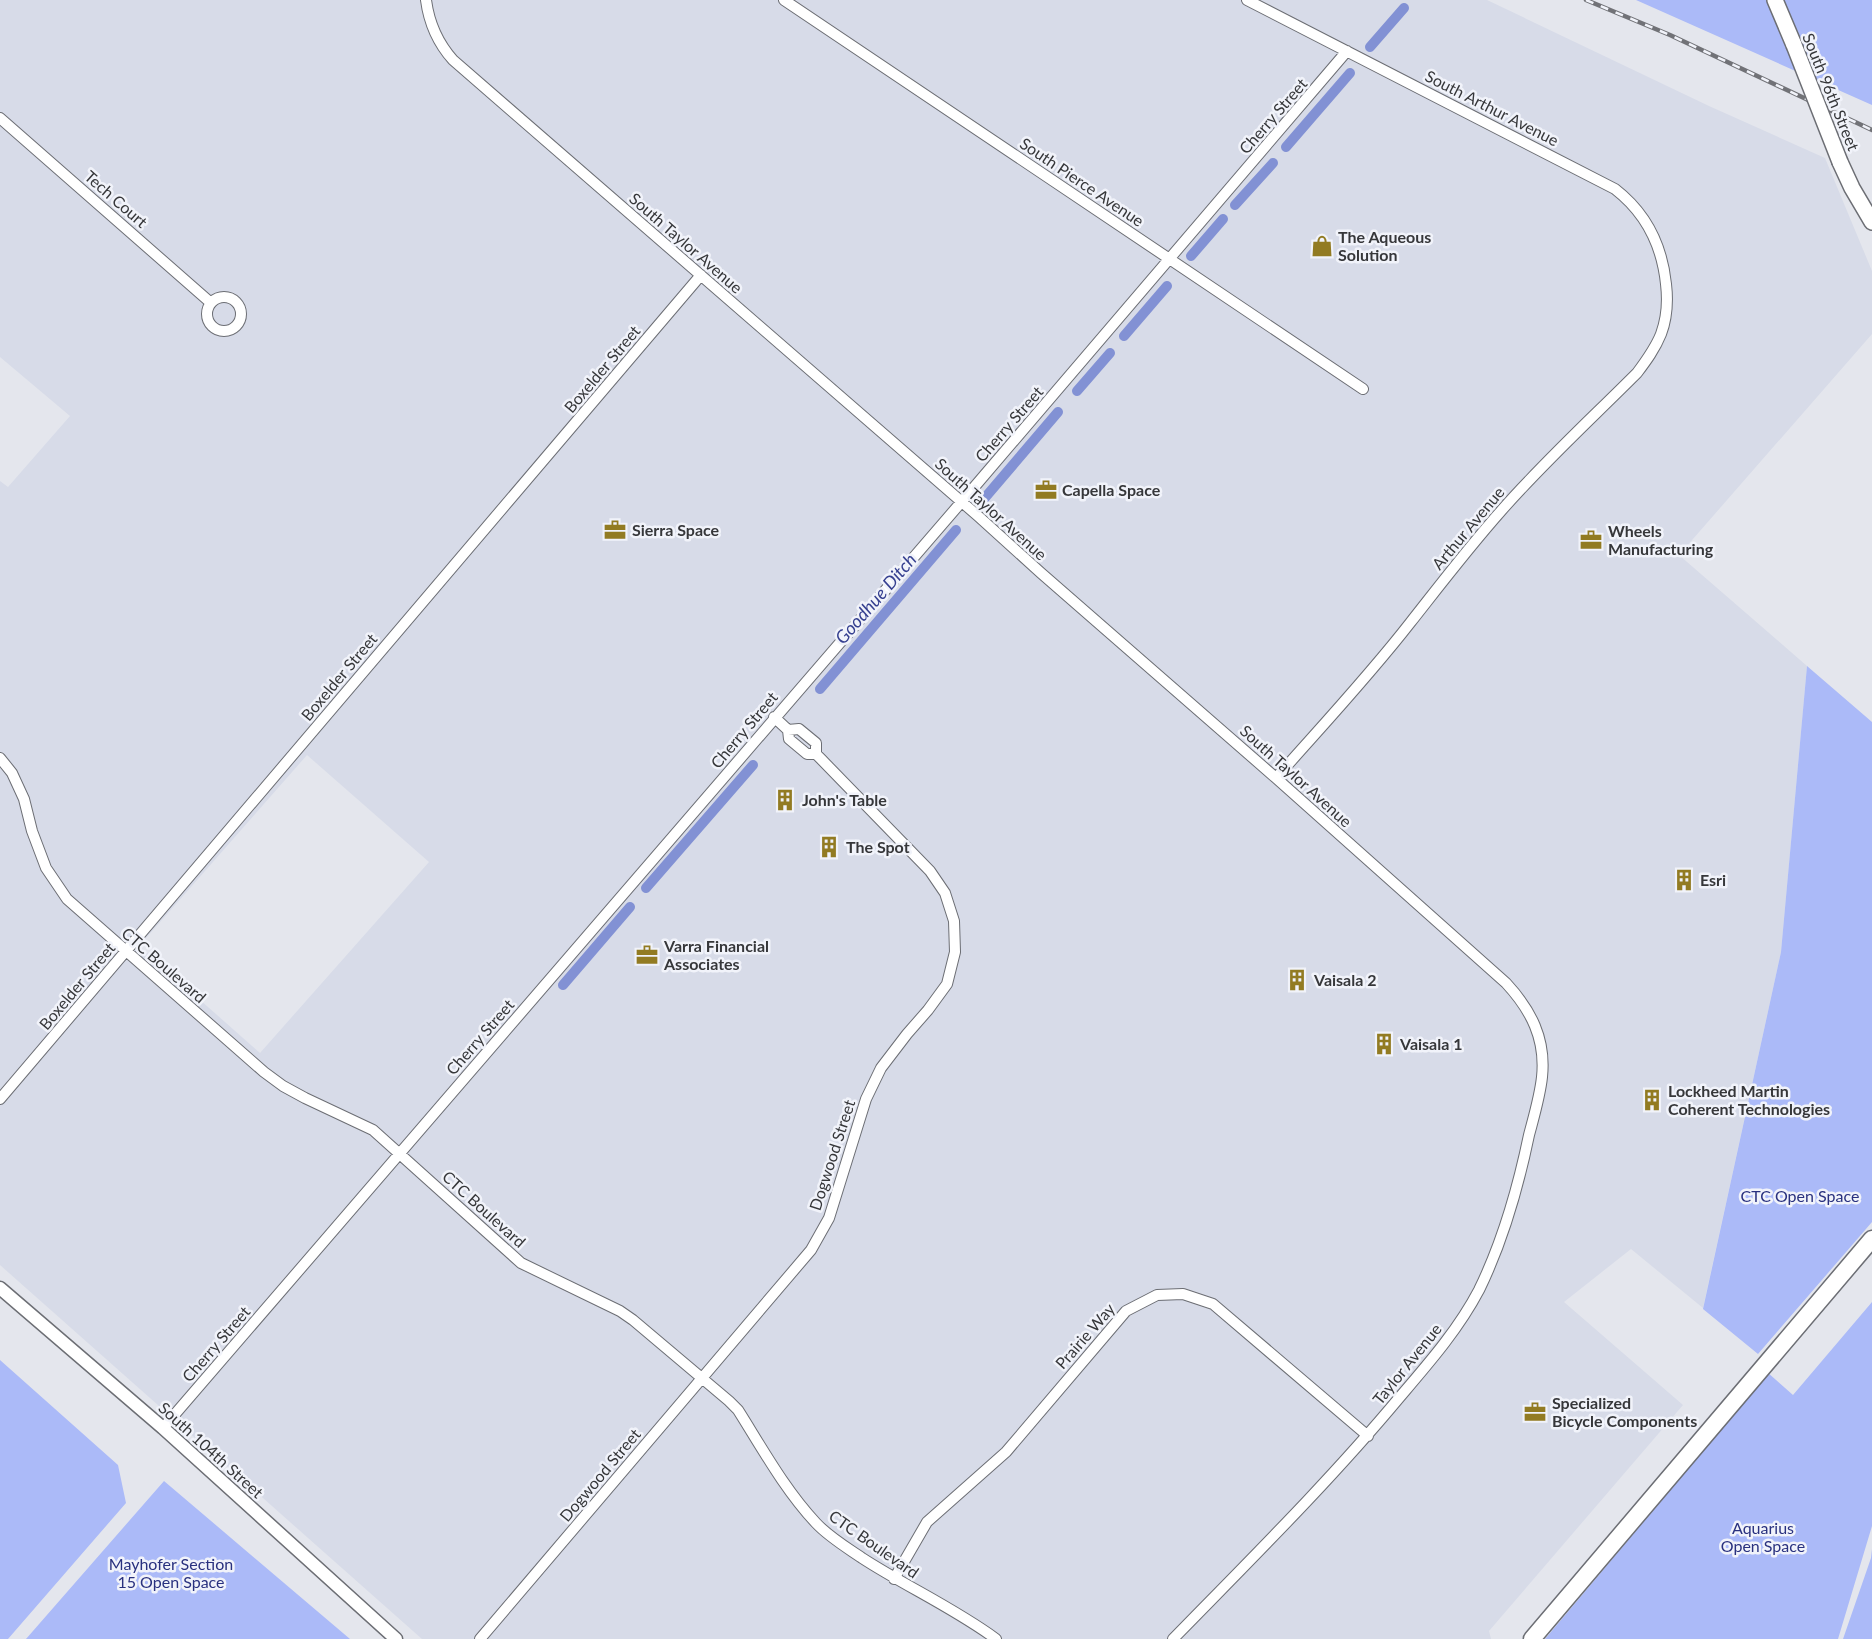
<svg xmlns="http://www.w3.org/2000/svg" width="1872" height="1639" font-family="Lato,sans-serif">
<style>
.built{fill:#d7dbe8;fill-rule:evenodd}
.green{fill:#abbaf8}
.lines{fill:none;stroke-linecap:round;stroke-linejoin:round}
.canal{stroke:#8291d4;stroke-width:10}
.minor-casing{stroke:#6c6e74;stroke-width:12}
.tertiary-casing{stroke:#6c6e74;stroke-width:15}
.secondary-casing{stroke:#6c6e74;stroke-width:18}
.primary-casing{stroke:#6c6e74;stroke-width:19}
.minor{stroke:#fff;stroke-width:10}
.tertiary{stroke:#fff;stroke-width:12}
.secondary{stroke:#fff;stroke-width:15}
.primary{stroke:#fff;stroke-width:16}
.rail-casing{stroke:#717277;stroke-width:4.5}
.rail{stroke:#f1f3fa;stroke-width:2.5;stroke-dasharray:8;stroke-linecap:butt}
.secondary-bridge-casing{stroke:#6c6e74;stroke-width:18;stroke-linecap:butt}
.secondary-bridge{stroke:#fff;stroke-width:15}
.labels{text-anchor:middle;stroke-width:5;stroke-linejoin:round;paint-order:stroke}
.street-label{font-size:16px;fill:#36373a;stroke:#f1f3fa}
.poi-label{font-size:16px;font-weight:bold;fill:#36373a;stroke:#f1f3fa;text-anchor:start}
.park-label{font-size:16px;fill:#29317f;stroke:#f1f3fa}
.water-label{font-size:18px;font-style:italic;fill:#364090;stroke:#f1f3fa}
</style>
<rect width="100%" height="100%" fill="#e4e6ed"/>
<path class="built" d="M0,0H1487L1709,106L1825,158L1872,271V334L1679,555L1807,666L1781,952L1703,1308L1631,1249L1564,1302L1683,1405L1489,1631L1491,1639H422L0,1265V481L8,487L70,416L0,357ZM307,755L429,862L260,1053L139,946Z"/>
<path class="green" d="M1636,0H1872V105Z
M1807,666L1872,722V1222L1758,1354L1703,1309L1781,952Z
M1872,1302V1526L1838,1639H1545L1715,1437L1767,1372L1793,1395Z
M0,1360L118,1465L126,1503L8,1639H0Z
M164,1481L350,1639H26Z
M1872,1549V1639H1843L1871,1558Z"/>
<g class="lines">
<path class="canal" d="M1370,47L1404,8
M1286,147L1350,73
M1235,205L1273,163
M1191,256L1223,219
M1124,336L1167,286
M1077,391L1110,353
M983,500L1058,412
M820,689L956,530
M646,888L753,765
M563,985L630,907"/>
<g class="minor-casing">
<path id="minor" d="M426,0C429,23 437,42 453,60L978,516L1041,573L1276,778L1506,983C1531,1010 1546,1039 1542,1077C1540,1096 1534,1116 1529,1135C1518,1188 1503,1241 1479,1290C1458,1330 1428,1364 1399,1398C1328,1483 1250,1560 1173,1639
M784,0L1363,389
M1247,0L1615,189C1646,213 1662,245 1666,284C1668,301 1667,318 1661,334C1655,349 1646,361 1637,373C1591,419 1543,463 1501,511C1469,547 1440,585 1410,623C1368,677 1321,727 1276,778
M0,118L211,303
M207 314a17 17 0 1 1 34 0a17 17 0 1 1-34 0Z
M788,730L799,729L816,743V754
M0,758L12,773L24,799L32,831L46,868L67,899L264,1072L283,1086L305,1098L373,1130L521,1263L620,1311L633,1320L729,1401L738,1410C762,1448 785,1490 816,1523C829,1537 846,1547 862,1558C905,1586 954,1608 996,1639
M0,1099L701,275
M163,1428L970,492L1347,51
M894,1579L927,1522L1006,1452L1126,1311L1157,1295L1183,1294L1213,1304L1368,1436
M480,1639L811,1250L829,1218L866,1099L881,1068L907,1034L928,1010L947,984L955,952L954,921L945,893L930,871L821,759L816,754H807L789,739L788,730L774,717"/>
</g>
<g class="tertiary-casing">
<path id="tertiary" d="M0,1288L163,1428L396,1639"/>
</g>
<g class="secondary-casing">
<path id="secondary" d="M1775,0L1794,45
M1840,162L1852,188L1872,222"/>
</g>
<g class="primary-casing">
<path id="primary" d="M1532,1639L1872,1239"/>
</g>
<use href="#minor" class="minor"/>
<use href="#tertiary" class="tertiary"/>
<use href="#secondary" class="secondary"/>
<use href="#primary" class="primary"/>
<g class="rail-casing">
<path id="rail" d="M1586,0L1670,35L1872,130"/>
</g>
<use href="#rail" class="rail"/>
<g class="secondary-bridge-casing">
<path id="secondary-bridge" d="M1794,45L1840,162"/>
</g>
<use href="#secondary-bridge" class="secondary-bridge"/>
</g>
<defs>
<g id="shop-bare" transform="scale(1.725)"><path d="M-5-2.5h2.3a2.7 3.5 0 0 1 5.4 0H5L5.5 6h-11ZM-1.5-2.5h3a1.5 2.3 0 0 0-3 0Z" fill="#927b22" stroke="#f1f3fa" stroke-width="2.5" paint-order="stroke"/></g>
<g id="office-bare" transform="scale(1.725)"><path d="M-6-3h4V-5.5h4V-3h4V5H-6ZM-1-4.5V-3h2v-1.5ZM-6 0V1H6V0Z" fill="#927b22" stroke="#f1f3fa" stroke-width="2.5" paint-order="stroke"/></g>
<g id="building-bare" transform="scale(1.725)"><path d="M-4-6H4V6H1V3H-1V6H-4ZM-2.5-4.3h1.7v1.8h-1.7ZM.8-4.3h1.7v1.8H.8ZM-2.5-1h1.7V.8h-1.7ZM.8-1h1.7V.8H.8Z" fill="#927b22" stroke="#f1f3fa" stroke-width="2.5" paint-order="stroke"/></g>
</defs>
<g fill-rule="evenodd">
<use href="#shop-bare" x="1322" y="246"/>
<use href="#office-bare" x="1046" y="490"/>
<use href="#office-bare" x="615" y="530"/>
<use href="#office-bare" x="1591" y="540"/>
<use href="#building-bare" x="785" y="800"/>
<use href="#building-bare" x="829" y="847"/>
<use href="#building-bare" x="1684" y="880"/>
<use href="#office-bare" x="647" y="955"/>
<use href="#building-bare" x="1297" y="980"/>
<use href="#building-bare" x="1384" y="1044"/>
<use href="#building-bare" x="1652" y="1100"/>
<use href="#office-bare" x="1535" y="1412"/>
</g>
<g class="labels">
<g class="street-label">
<text transform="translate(1831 92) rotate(68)" y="6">South 96th Street</text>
<text transform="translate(1492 108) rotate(27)" y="6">South Arthur Avenue</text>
<text transform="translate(1273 116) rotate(-49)" y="6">Cherry Street</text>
<text transform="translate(1082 182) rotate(34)" y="6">South Pierce Avenue</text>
<text transform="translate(116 199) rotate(41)" y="6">Tech Court</text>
<text transform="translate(686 243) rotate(41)" y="6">South Taylor Avenue</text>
<text transform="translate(602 369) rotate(-50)" y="6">Boxelder Street</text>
<text transform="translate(1009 424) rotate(-49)" y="6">Cherry Street</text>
<text transform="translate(991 509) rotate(42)" y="6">South Taylor Avenue</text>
<text transform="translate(1468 528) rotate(-50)" y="6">Arthur Avenue</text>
<text transform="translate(339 677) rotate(-50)" y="6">Boxelder Street</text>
<text transform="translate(744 730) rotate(-50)" y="6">Cherry Street</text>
<text transform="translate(1296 776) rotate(42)" y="6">South Taylor Avenue</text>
<text transform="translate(164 965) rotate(41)" y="6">CTC Boulevard</text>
<text transform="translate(77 986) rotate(-50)" y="6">Boxelder Street</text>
<text transform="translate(480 1037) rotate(-49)" y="6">Cherry Street</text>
<text transform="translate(832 1155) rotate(-72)" y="6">Dogwood Street</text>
<text transform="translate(484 1209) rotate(42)" y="6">CTC Boulevard</text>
<text transform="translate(1085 1336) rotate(-49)" y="6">Prairie Way</text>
<text transform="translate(216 1344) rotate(-49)" y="6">Cherry Street</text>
<text transform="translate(1407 1364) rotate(-51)" y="6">Taylor Avenue</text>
<text transform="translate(211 1450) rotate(42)" y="6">South 104th Street</text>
<text transform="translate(600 1475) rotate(-50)" y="6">Dogwood Street</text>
<text transform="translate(874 1544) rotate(35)" y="6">CTC Boulevard</text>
</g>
<g class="poi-label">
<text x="1338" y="243">The Aqueous<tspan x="1338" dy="18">Solution</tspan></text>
<text x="1062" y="496">Capella Space</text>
<text x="632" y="536">Sierra Space</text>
<text x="1608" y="537">Wheels<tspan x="1608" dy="18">Manufacturing</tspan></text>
<text x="802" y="806">John's Table</text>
<text x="846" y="853">The Spot</text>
<text x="1700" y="886">Esri</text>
<text x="664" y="952">Varra Financial<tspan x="664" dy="18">Associates</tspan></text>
<text x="1314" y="986">Vaisala 2</text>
<text x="1400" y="1050">Vaisala 1</text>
<text x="1668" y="1097">Lockheed Martin<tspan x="1668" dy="18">Coherent Technologies</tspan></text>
<text x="1552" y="1409">Specialized<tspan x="1552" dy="18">Bicycle Components</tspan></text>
</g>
<g class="park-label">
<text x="1800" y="1202">CTC Open Space</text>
<text x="1763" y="1534">Aquarius<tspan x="1763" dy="18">Open Space</tspan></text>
<text x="171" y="1570">Mayhofer Section<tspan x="171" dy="18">15 Open Space</tspan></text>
</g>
<g class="water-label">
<text transform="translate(876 599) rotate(-49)" y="6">Goodhue Ditch</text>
</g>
</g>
</svg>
